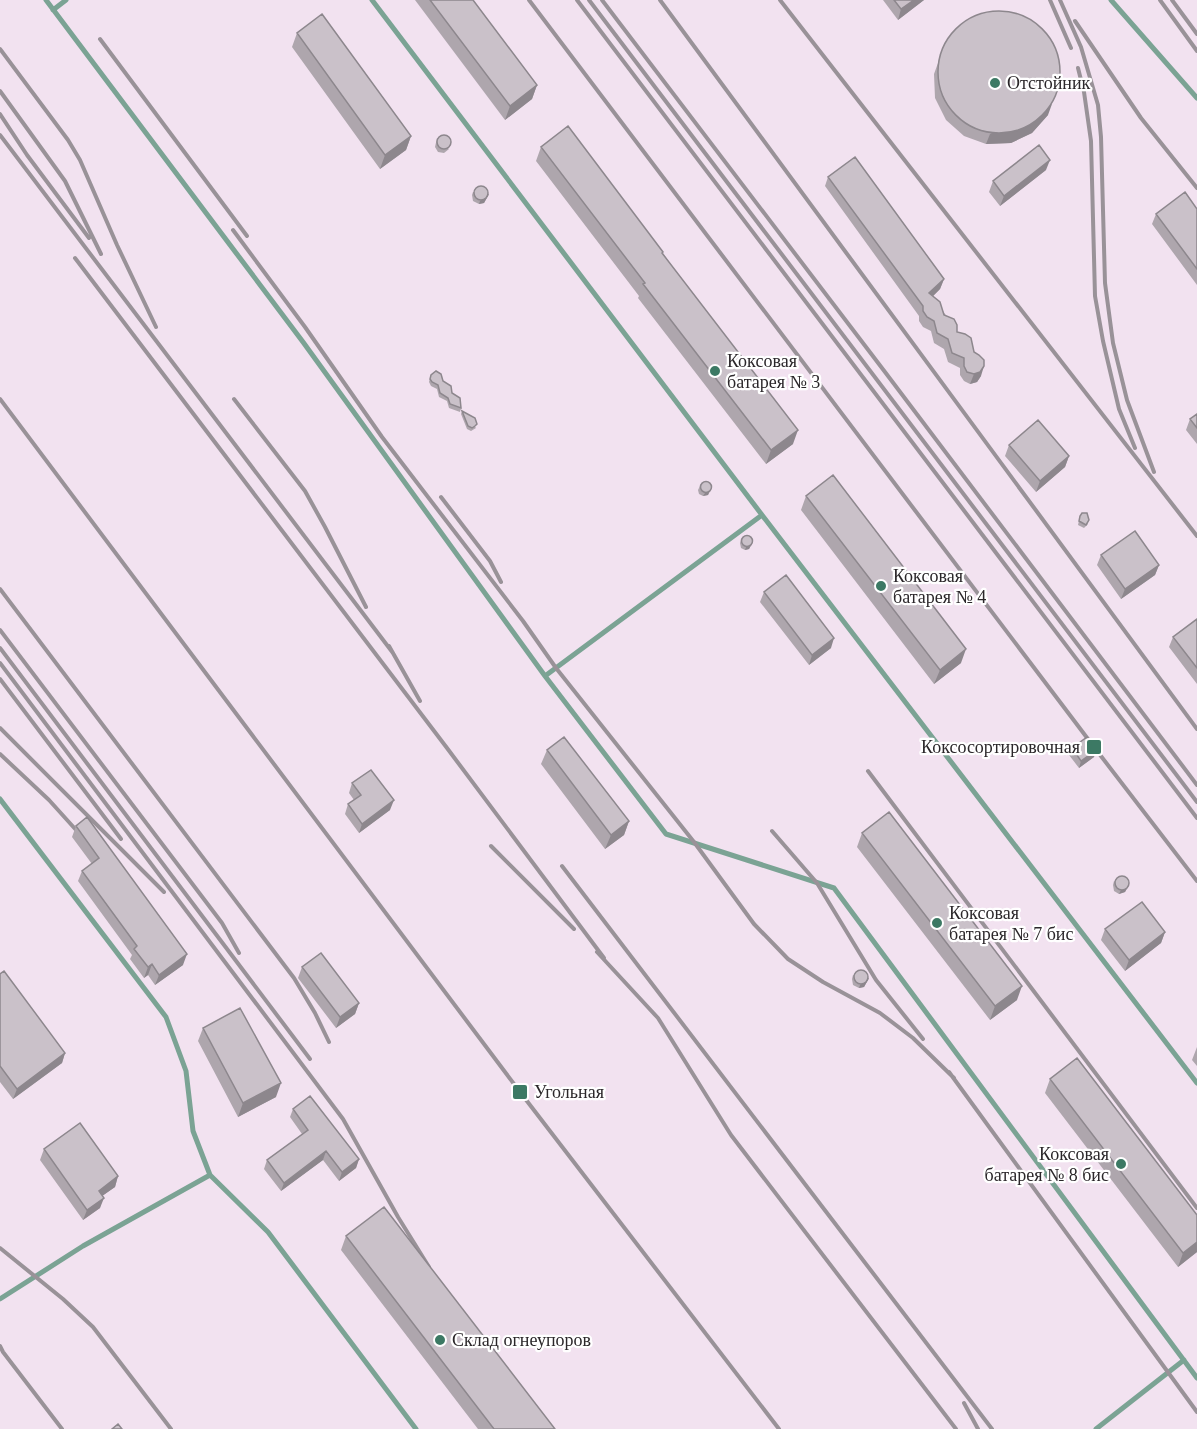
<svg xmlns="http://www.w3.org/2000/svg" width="1197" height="1429" font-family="'Times New Roman',serif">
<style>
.built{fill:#f2e2f0}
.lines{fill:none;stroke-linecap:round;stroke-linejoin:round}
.lane{stroke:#7ba394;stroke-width:5}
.rail{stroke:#999298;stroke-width:4}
.wall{fill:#aea6ad}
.shaded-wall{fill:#8d878d}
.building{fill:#cac1c9;stroke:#8d878d;stroke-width:1.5}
.poi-dot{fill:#3c7964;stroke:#fff;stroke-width:2}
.labels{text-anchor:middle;stroke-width:4.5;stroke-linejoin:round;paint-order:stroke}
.poi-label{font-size:18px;fill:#2b272a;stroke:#fff;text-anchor:start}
</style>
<rect width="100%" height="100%" fill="#fcf2fb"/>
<path class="built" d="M0,0H1197V1429H0Z"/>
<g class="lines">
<path class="lane" d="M46,0L303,342L545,676
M372,0L762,515L1197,1083
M1111,0L1197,98
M53,10L66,0
M762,515L545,676L666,834L834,888L1197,1378
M0,799L166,1017L186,1071L193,1131L210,1175L83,1246L0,1299
M210,1175L268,1232L416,1429
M1096,1429L1184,1360"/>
<path class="rail" d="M529,0L1094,747L1197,881
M577,0L1197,818
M589,0L1197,802
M602,0L885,372L1197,785
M660,0L1197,729
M780,0L1197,536
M1050,0L1071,48
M1060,0L1081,47L1098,105L1101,137L1105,283L1113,343L1127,400L1154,472
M1160,0L1197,51
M1172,0L1197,34
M1075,21L1141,118L1197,188
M100,39L247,236
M0,49L68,140L80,160L117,245L156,327
M1078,68L1084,92L1091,141L1095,296L1103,341L1119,409L1135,448
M0,91L65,181L101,254
M0,114L27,155L89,238
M0,135L393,653
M233,230L305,327L382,437L523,621L556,668L694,842L754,924L788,959L823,982L880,1013L913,1038L954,1078
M75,258L447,748L604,958
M0,399L520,1092L779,1429
M234,399L305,491L325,527L366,607
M441,497L490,561L501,582
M0,589L294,978L315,1013L329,1042
M0,630L222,923L239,953
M389,646L420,701
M0,648L310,1059
M0,663L343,1119L398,1217L429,1267
M0,679L121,839
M0,728L164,892
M0,754L49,800L77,831
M868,771L1197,1208
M772,831L817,883L876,980L923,1039
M491,846L574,929
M562,866L992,1429
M597,952L658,1018L731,1135L956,1429
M949,1072L1197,1412
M0,1248L63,1299L93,1327L171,1429
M0,1346L3,1352L62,1429
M964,1403L978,1429"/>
</g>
<path class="wall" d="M415,0H473L537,85L532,99L505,120Z
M883,0H924L898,20Z
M297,33L411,136L406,150L380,169L292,47Z
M946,41L1048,115L1032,133L1011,143L986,144L964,136L946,120L935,98L934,74Z
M437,138L449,149L444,153L438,152L435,147Z
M541,147L663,253L793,444L766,464L638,298L639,296L536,161Z
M1046,170L1000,206L989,192L993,181Z
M828,177L944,279L940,289L933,296L957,332L981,376L977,382L970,384L964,381L960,375V368L948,362L944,349L934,343L931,331L923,327L919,321V316L825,186Z
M473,192L489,194L484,203L479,204L473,201L472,195Z
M1197,209V285L1152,224L1156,214Z
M431,375L443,381L461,408L460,412L449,408L447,401L439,397L437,389L431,386L429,382Z
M462,411L476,428L471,431L467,429L461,414Z
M1197,414V444L1186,430L1190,419Z
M1009,445L1069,456L1065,467L1036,492L1005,456Z
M700,486L710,491L708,495L703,496L699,494L698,490Z
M806,496L961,663L934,684L801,510Z
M1080,516L1088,524L1084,528L1078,525Z
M741,540L751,545L749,549L745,550L741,548L740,543Z
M1101,555L1159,565L1155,575L1121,599L1097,565Z
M764,592L831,648L809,665L760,602Z
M1197,619V684L1169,647L1173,637Z
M1072,748L1096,750L1094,757L1079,768L1069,755Z
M547,750L629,821L624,835L605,849L541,764Z
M352,783L390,810L359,833L345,814L348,804L354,800L349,793Z
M76,826L183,965L155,985L148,975L144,978L130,959L132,955L78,881L82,871L92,864L72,837Z
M862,833L1017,1000L990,1020L857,847Z
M1114,881L1128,887L1125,892L1119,894L1114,891L1113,885Z
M1105,929L1165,932L1161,943L1125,971L1101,940Z
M302,967L359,1003L355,1014L336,1028L298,978Z
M0,974L65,1053L62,1063L13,1099L0,1082Z
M853,975L869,978L864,987L859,988L853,985L852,979Z
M203,1028L276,1097L238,1117L198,1041Z
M1197,1047V1066L1192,1060Z
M1050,1079L1197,1215V1252L1178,1267L1045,1093Z
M293,1109L359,1159L356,1168L339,1181L323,1160L281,1191L264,1169L267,1160L302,1134L290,1117Z
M44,1149L118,1176L115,1187L102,1196L100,1208L83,1220L40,1160Z
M346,1236L555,1429H478L341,1250Z"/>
<path class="shaded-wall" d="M914,0H924L898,20L901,9Z
M537,85L532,99L505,120L510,106Z
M1052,104L1048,115L1032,133L1011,143L986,144L990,134Z
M411,136L406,150L380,169L385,155Z
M1050,160L1046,170L1000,206L1004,196Z
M489,194L484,203L479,204L480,201Z
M944,279L940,289L926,303L929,293Z
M984,366L981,376L977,382L970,384L974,374Z
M798,430L793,444L766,464L771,450Z
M1069,456L1065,467L1036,492L1040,481Z
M711,488L708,495L703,496L705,493Z
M753,542L749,549L745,550L746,547Z
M1159,565L1155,575L1121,599L1125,589Z
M834,638L831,648L809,665L812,655Z
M966,649L961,663L934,684L940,670Z
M1096,750L1094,757L1079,768L1081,761Z
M394,800L390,810L359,833L362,824Z
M629,821L624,835L605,849L611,835Z
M1129,884L1125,892L1119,894L1121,890Z
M1165,932L1161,943L1125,971L1129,960Z
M187,954L183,965L155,985L159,975Z
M152,964L148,975L144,978L148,967Z
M869,978L864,987L859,988L860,985Z
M1022,986L1017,1000L990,1020L995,1006Z
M359,1003L355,1014L336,1028L340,1017Z
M65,1053L62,1063L13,1099L17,1089Z
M281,1083L276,1097L238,1117L243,1103Z
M326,1151L323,1160L281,1191L284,1183Z
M359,1159L356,1168L339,1181L342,1172Z
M118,1176L115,1187L95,1201L99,1191Z
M104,1198L100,1208L83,1220L87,1210Z
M1197,1242V1252L1178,1267L1183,1253Z"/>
<path class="building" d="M430,0H473L537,85L510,106Z
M894,0H914L901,9Z
M938 72a61 61 0 1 1 122 0a61 61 0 1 1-122 0Z
M322,14L411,136L385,155L297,33Z
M568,126L663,252L662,253L798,430L771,450L643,284L645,283L541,147Z
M437 142a7 7 0 1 1 14 0a7 7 0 1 1-14 0Z
M1039,145L1050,160L1004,196L993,181Z
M855,157L944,279L929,293L940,302L944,315L954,319L957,325V332L965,334L971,338L974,352L979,355L984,360V366L980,372L974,374L967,372L964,366V358L952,353L948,339L937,333L934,321L927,317L923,311V306L828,177Z
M474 193a7 7 0 1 1 14 0a7 7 0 1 1-14 0Z
M1185,192L1197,209V269L1156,214Z
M436,371L441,374L443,381L451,386L452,393L460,398L461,408L450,404L448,398L440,393L438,385L432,382L430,379L431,375Z
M462,411L475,418L477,424L475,426L472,428L468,426Z
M1197,414V428L1190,419Z
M1038,420L1069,456L1040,481L1009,445Z
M833,475L966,649L940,670L806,496Z
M700.5 487a5.5 5.5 0 1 1 11 0a5.5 5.5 0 1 1-11 0Z
M1082,513H1087L1089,520L1086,525L1079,521L1080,516Z
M1135,531L1159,565L1125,589L1101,555Z
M741.5 541a5.5 5.5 0 1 1 11 0a5.5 5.5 0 1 1-11 0Z
M786,575L834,638L812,655L764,592Z
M1197,619V668L1173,637Z
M564,737L629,821L611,835L547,750Z
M1087,737L1096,750L1081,761L1072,748Z
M371,770L394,800L362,824L348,804L361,795L352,783Z
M889,812L1022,986L995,1006L862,833Z
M87,817L187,954L159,975L152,964L148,967L134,949L137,946L82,871L99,858L76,826Z
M1115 883a7 7 0 1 1 14 0a7 7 0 1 1-14 0Z
M1142,902L1165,932L1129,960L1105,929Z
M321,953L359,1003L340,1017L302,967Z
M854 977a7 7 0 1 1 14 0a7 7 0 1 1-14 0Z
M4,971L65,1053L17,1089L0,1066V974Z
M240,1008L281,1083L243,1103L203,1028Z
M1077,1058L1197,1215V1242L1183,1253L1050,1079Z
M310,1096L359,1159L342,1172L326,1151L284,1183L267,1160L308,1130L293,1109Z
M80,1123L118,1176L99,1191L104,1198L87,1210L44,1149Z
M384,1207L555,1429H494L346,1236Z
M118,1424L122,1429H112Z"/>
<g class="poi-dot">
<circle cx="995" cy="83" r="6"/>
<circle cx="715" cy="371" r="6"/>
<circle cx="881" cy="586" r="6"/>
<rect x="1086" y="739" width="16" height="16" rx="3"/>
<circle cx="937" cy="923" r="6"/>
<rect x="512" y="1084" width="16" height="16" rx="3"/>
<circle cx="1121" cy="1164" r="6"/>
<circle cx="440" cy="1340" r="6"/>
</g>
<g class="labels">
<g class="poi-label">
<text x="1007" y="89">Отстойник</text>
<text x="727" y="367">Коксовая<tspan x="727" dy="21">батарея № 3</tspan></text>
<text x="893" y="582">Коксовая<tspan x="893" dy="21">батарея № 4</tspan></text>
<text x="1080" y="753" text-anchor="end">Коксосортировочная</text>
<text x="949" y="919">Коксовая<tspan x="949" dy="21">батарея № 7 бис</tspan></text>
<text x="534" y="1098">Угольная</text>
<text x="1109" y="1160" text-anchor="end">Коксовая<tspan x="1109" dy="21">батарея № 8 бис</tspan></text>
<text x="452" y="1346">Склад огнеупоров</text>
</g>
</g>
</svg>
